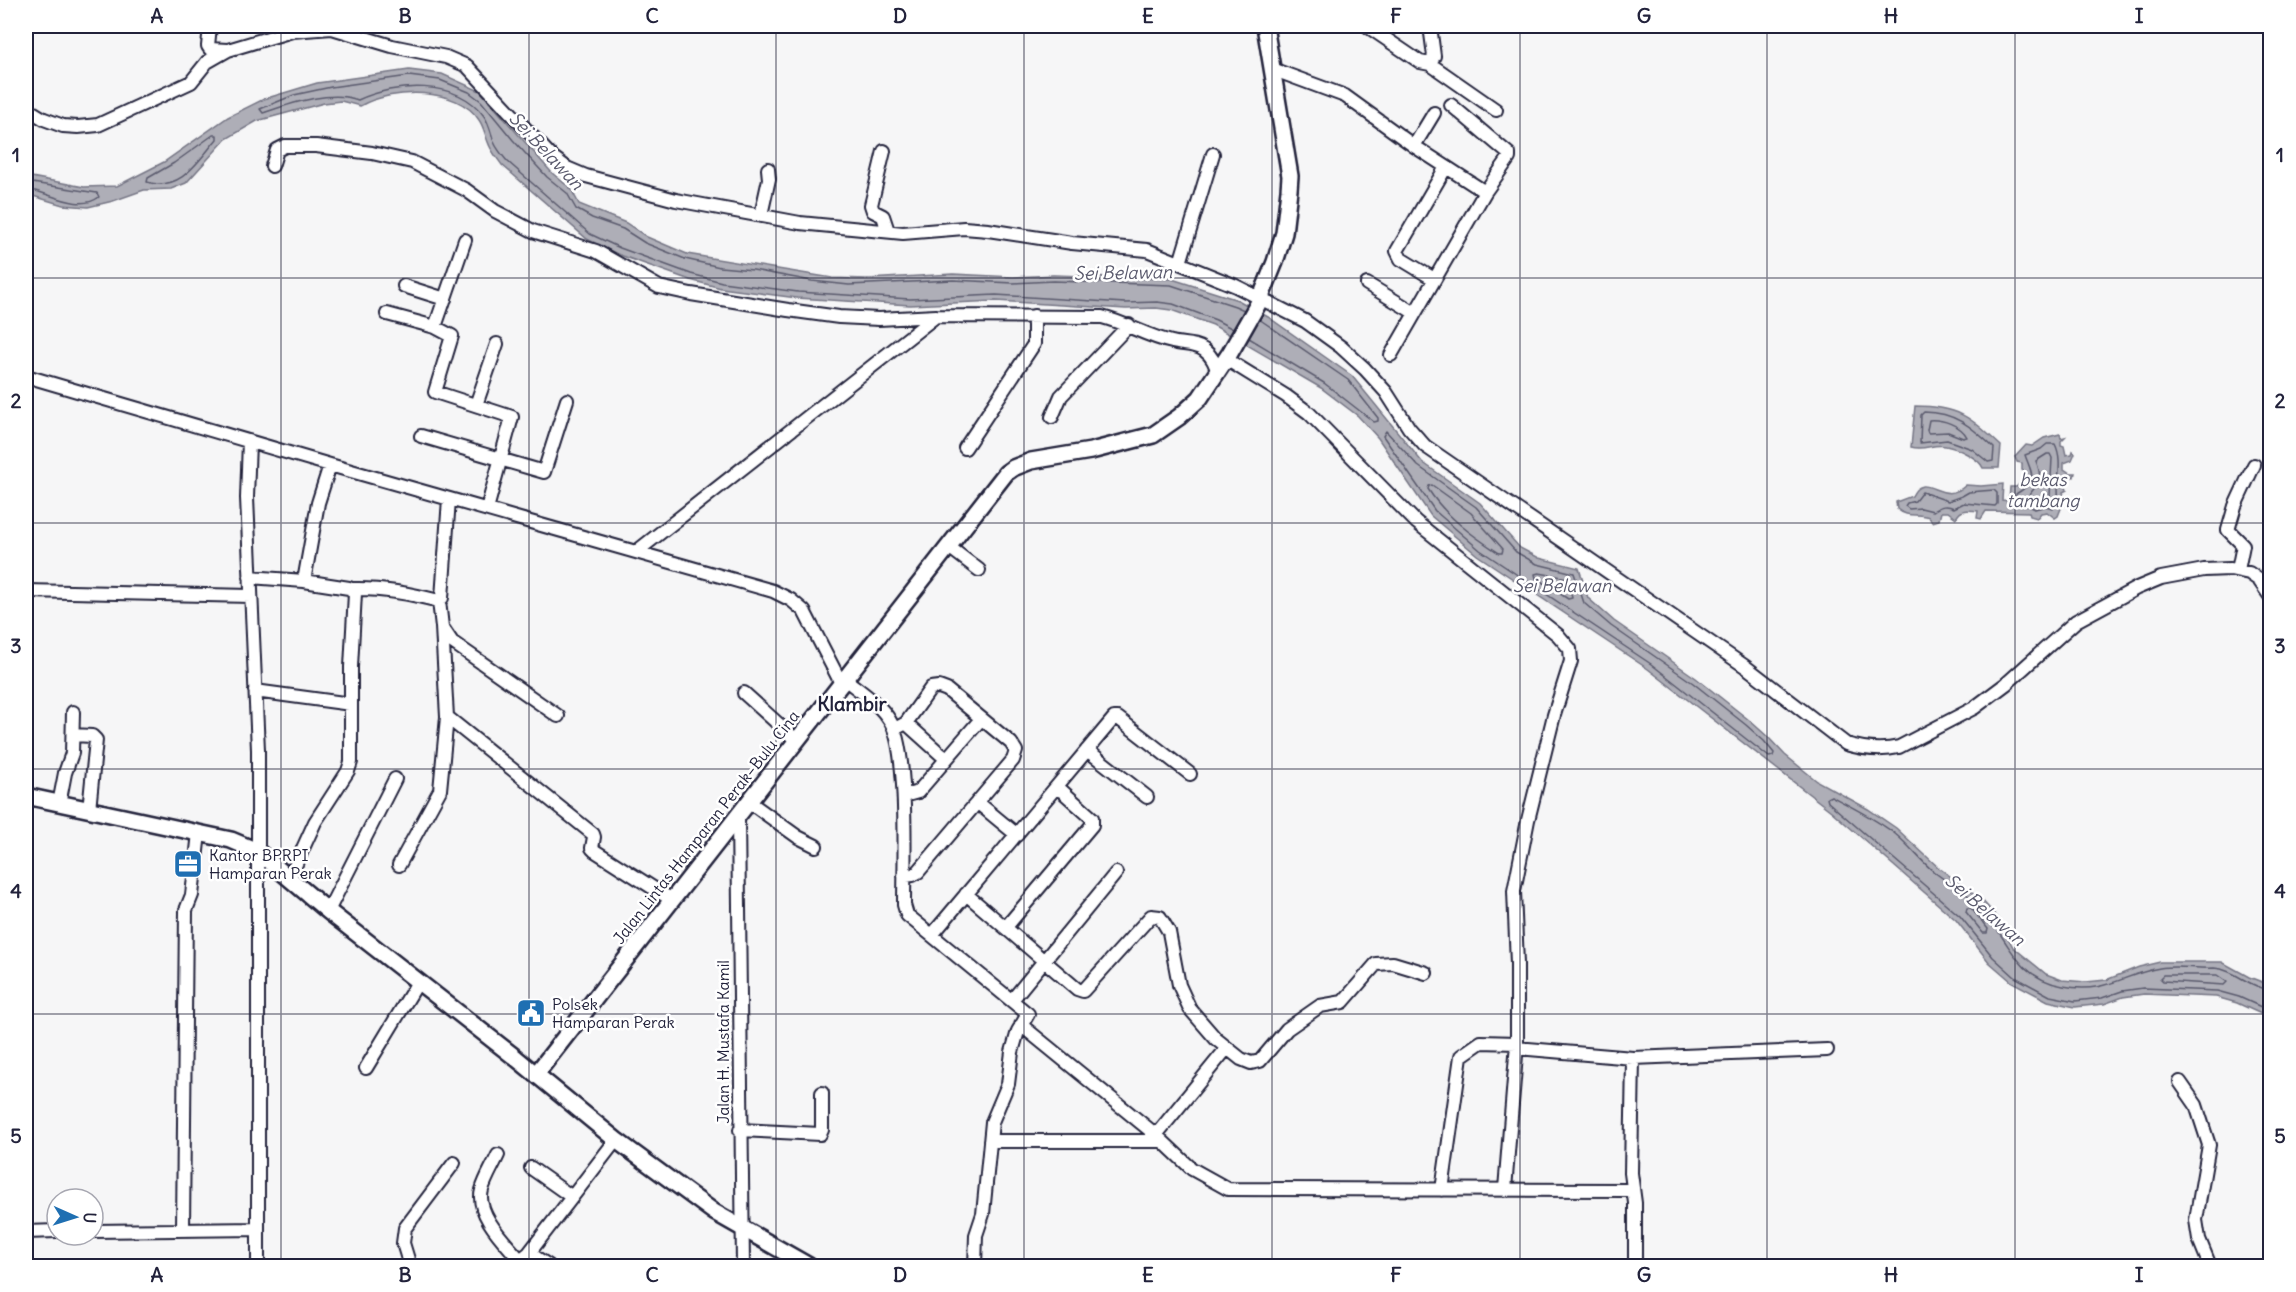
<svg xmlns="http://www.w3.org/2000/svg" width="2296" height="1292" font-family="Delius,sans-serif">
<style>
.water{fill:#aeaeb7;stroke:#767685;stroke-width:1.5}
.lines{fill:none;stroke-linecap:round;stroke-linejoin:round}
.shore{stroke:#5a5a6d;stroke-width:1.5}
.minor-casing{stroke:#22223b;stroke-width:16}
.major-casing{stroke:#22223b;stroke-width:20}
.minor{stroke:#fff;stroke-width:12}
.major{stroke:#fff;stroke-width:15}
.grid{fill:none;stroke:#22223b;stroke-width:1.5;stroke-opacity:0.55}
.labels{text-anchor:middle;stroke-width:5;stroke-linejoin:round;paint-order:stroke}
.street-label{font-size:16px;fill:#22223b;stroke:#fff}
.poi-label{font-size:16px;fill:#22223b;stroke:#fff;text-anchor:start}
.water-label{font-size:18px;font-style:italic;fill:#5a5a6d;stroke:#fff}
.quarter-label{font-size:20px;font-weight:bold;fill:#22223b;stroke:#fff}
.neatline{fill:none;stroke:#22223b;stroke-width:2}
.grid-label{font-size:20px;text-anchor:middle;font-weight:bold;fill:#22223b}
</style>
<rect width="100%" height="100%" fill="#f6f6f7"/>
<filter id="ink" filterUnits="userSpaceOnUse"><feTurbulence type="fractalNoise" baseFrequency=".0167" numOctaves="2"/><feDisplacementMap in="SourceGraphic" scale="12" xChannelSelector="R" yChannelSelector="G"/><feConvolveMatrix kernelMatrix="1 2 1 2 8 2 1 2 1" color-interpolation-filters="sRGB"/></filter>
<g filter="url(#ink)">
<path class="water" d="M409,70L442,74L480,91L552,173L571,189L579,204L626,223L647,237L687,254L832,278L868,279L953,274L1013,277L1053,275L1172,279L1238,300L1268,317L1352,376L1422,462L1480,503L1520,548L1539,558L1579,568L1588,598L1614,621L1696,678L1749,720L1768,737L1785,755L1817,781L1868,809L1896,828L1939,868L1980,898L1997,917L2013,947L2046,974L2062,980L2086,982L2106,980L2139,967L2160,962H2222L2249,977L2270,985V1018L2237,1003L2216,997L2144,994L2123,997L2104,1004L2075,1007L2048,1001L2012,982L1989,962L1956,920L1831,811L1648,669L1477,555L1431,516L1378,438L1358,416L1321,388L1213,325L1171,310L1156,308L1126,309L996,301L910,305L797,298L721,288L690,280L617,254L587,239L502,165C497,158 491,151 488,142C485,135 484,127 479,120C457,86 392,88 360,106L341,101L324,103L257,121L226,139L186,183L171,189L144,190L113,201L88,207L63,205L26,194V176L84,187L117,186L164,162L228,117L264,99L317,83Z
M1915,406C1959,406 1970,417 2001,446L1999,468H1983C1979,458 1957,448 1946,446C1933,443 1925,451 1911,447Z
M2060,434L2061,438L2065,437L2061,441V445L2064,446L2066,455L2072,454L2073,451L2075,453L2072,460L2064,463V469L2070,473H2075L2074,477L2067,476L2064,480L2067,490L2063,492L2066,504L2062,506L2058,516L2055,518L2047,512L2041,513L2037,518L2030,516L2029,512L1986,511L1981,519L1977,518L1978,511C1966,510 1962,508 1956,518L1948,512H1941L1939,520L1932,522L1929,517C1917,513 1907,518 1897,509L1896,502L1912,496C1925,469 1942,508 1966,485L1981,486L2003,484L2002,500L2009,501L2010,487H2016L2027,478L2026,472L2022,470V463L2017,462L2015,457L2026,445L2032,446L2044,438Z"/>
<g class="lines">
<path class="shore" d="M213,135H217V139C198,161 181,192 147,182L148,178L174,163Z
M26,182L97,193L99,197C79,213 47,191 26,189
M1233,329L1216,320L1173,304L1157,302L1125,303L996,295L910,299L798,292L722,282L691,274L620,248L590,234L507,161C502,155 497,149 494,142C491,133 489,123 484,116C457,78 394,83 358,100C332,89 290,104 263,113L260,109L294,95L331,87L409,76L440,80L469,92L481,101L513,140L547,177L567,193L576,209L592,218L623,229L645,243L685,259L720,267L753,270L812,281L849,285L953,280L1013,283L1053,281L1171,285L1235,306L1244,310
M1249,338L1324,383L1374,422L1378,421V418L1348,380L1259,319
M1924,412C1955,412 1972,427 1994,448L1993,461L1988,462L1972,449L1947,440L1920,443L1921,415Z
M1929,420C1942,419 1961,425 1967,437L1963,438L1948,432L1928,433L1927,430Z
M1386,431L1418,466L1476,507L1516,552L1537,564L1574,573L1584,603L1611,626L1693,683L1746,725L1764,741L1774,753L1773,756L1769,757L1651,664L1480,550L1435,511L1383,436Z
M2047,444H2055C2064,462 2055,482 2059,500L2053,508L2046,506L2035,509L2029,506L2016,505V494C2039,480 2032,475 2025,455L2041,449Z
M2047,454H2050L2052,458L2050,496L2035,500L2028,496C2040,482 2043,479 2036,461Z
M1432,485L1471,513L1503,549L1502,553H1499C1473,536 1445,516 1428,489L1429,486Z
M1994,490L1997,493V504L1995,506L1964,503L1954,508C1946,504 1941,506 1933,511L1921,508L1909,509L1905,506L1907,503L1915,501L1922,492L1948,501L1962,496L1969,492Z
M1539,573L1568,578L1572,598L1568,599L1536,578L1535,574Z
M1967,908H1971L1988,929L1987,933H1983L1966,912Z
M2163,975H2217L2227,982L2224,985L2163,981L2160,978Z
M2270,990C2250,988 2234,969 2214,968C2196,969 2177,965 2160,968C2121,975 2106,994 2063,986C2012,977 2007,933 1977,903C1964,890 1947,883 1933,871C1919,859 1908,844 1894,833C1874,818 1852,807 1831,796L1827,798L1828,802L1960,916L1993,957L2015,977L2050,996L2075,1001L2102,998L2122,991L2143,988L2217,991L2239,997L2270,1011"/>
<g class="minor-casing">
<path id="minor" d="M210,26L208,46L210,49L227,50
M1367,26L1420,62L1430,64L1496,110
M1430,26L1434,56L1430,64
M1272,69L1345,96L1414,146L1485,192L1509,158V154L1451,105
M26,108L44,119L63,126L78,127L98,125L191,82L207,62L228,50L292,31L332,28L392,46L446,57L467,66L551,156L567,168L586,176L676,200L800,223L903,233L964,228L988,230L1072,243L1147,250L1236,286L1305,321L1341,347L1365,369L1386,392L1409,428L1425,446L1746,667L1846,744C1863,749 1882,751 1899,747L1974,708L2006,684L2076,621L2137,588L2161,578L2204,570L2230,569L2249,573L2259,580L2270,596
M1414,146L1434,113
M884,151L871,205L873,211L883,216L888,231
M272,166L277,150L285,146H316L372,153L412,162L466,190L495,211L533,231L596,251L659,287L691,294L788,310L839,317L879,319L936,316L1102,317C1126,323 1148,337 1172,342C1183,345 1194,343 1204,350C1212,356 1215,363 1218,373
M761,215L769,179L768,169
M465,240L435,327L452,336L435,392L512,417L487,509
M1180,263L1213,154
M1434,279L1401,259L1397,251L1446,167
M1367,284L1415,313
M404,286L445,299
M387,314L435,327
M1391,355L1485,192
M1226,359L1286,396L1309,413L1416,522L1558,635L1570,649L1571,661L1554,715L1528,820L1514,891L1517,964V1043L1505,1189
M26,376L330,465L773,591L791,600L804,611L842,685
M476,405L497,344
M1052,417L1061,396L1129,325
M421,436L544,472L567,400
M249,441L247,498L258,750V1266
M965,448L1034,344V316
M449,499L442,598L439,601L442,627L452,642L558,716
M949,547L979,570
M636,552L936,316
M2238,570L2243,545L2228,530L2235,506L2254,465
M250,577L304,581
M352,589C382,588 409,593 439,601
M26,591L251,596
M442,627L447,717L593,834L594,837L592,848L595,851L672,900
M846,680C861,692 880,704 890,721C909,749 904,867 904,905L907,915L1028,1014L1018,1031L1012,1052L1008,1084L992,1122L983,1214L976,1235L975,1266
M255,691L351,704
M744,693L796,740
M906,723L946,759
M895,729L906,723L931,688L939,687L947,690L1011,743L1016,751L1013,760L918,872L913,875L904,876
M73,735L92,736L96,740L89,810
M1087,750L1147,797
M904,796L918,792L981,719
M748,801L798,837L816,846
M977,802L1017,835
M59,804L65,773L72,753L73,712
M738,817L743,1266
M399,865L440,790L447,717
M289,879L315,822L348,771L351,762V667L355,593L349,588L304,581L318,503L330,465
M966,894L1077,989L1083,991L1151,916L1160,917L1169,932L1179,985L1190,1009L1216,1039L1241,1059L1251,1063L1260,1061L1287,1029L1320,1006L1343,1002L1376,964L1393,963L1426,973
M328,911L395,779
M1006,927L1092,825V818L1062,791L1056,789
M932,935L1114,718H1118L1190,774
M1012,1000L1116,873
M1021,1025L1156,1135L1192,1169L1228,1189L1632,1190
M1516,1048L1633,1058L1827,1050
M1633,1058L1631,1173L1635,1203V1266
M366,1068L418,982
M2180,1082L2196,1105L2209,1145L2196,1220L2199,1239L2210,1266
M740,1130L820,1134L822,1130V1093
M1156,1135L1227,1048
M990,1141H1162
M498,1155C493,1166 485,1179 482,1190C475,1214 506,1243 520,1260
M531,1168L572,1197
M1442,1190L1461,1056L1481,1042L1517,1043
M183,1230L186,910L192,895L199,833
M93,1231L258,1229
M26,1232L57,1231
M529,1253L549,1266
M410,1266L403,1243L405,1228L454,1163
M518,1266L520,1260L529,1253L616,1140"/>
</g>
<g class="major-casing">
<path id="major" d="M26,796L231,840L257,851L328,911L516,1058L616,1140L714,1212L809,1266
M536,1074L1006,473L1013,468L1031,461L1091,451L1153,435L1179,417L1200,398L1230,353L1259,302L1275,262L1284,233L1289,190L1290,176L1265,26"/>
</g>
<use href="#minor" class="minor"/>
<use href="#major" class="major"/>
</g>
</g>
<path class="grid" d="M281,26V1266M529,26V1266M776,26V1266M1024,26V1266M1272,26V1266M1520,26V1266M1767,26V1266M2015,26V1266M26,278H2270M26,523H2270M26,769H2270M26,1014H2270"/>
<defs>
<g id="office-square" transform="scale(1.5)"><rect x="-9" y="-9" width="18" height="18" rx="4" fill="#1f6fb2" stroke="#fff"/><path d="M-6-3h4V-5.5h4V-3h4V5H-6ZM-1-4.5V-3h2v-1.5ZM-6 0V1H6V0Z" fill="#fff"/></g>
<g id="civic-square" transform="scale(1.5)"><rect x="-9" y="-9" width="18" height="18" rx="4" fill="#1f6fb2" stroke="#fff"/><path d="M-.6-6.5H3V-4.5H.6V-3L4-1V1h2V6H-6V1h2V-1L-.6-3ZM-1.2 2.5V6h2.4V2.5Z" fill="#fff"/></g>
</defs>
<g fill-rule="evenodd">
<use href="#office-square" x="188" y="864"/>
<use href="#civic-square" x="531" y="1013"/>
</g>
<g class="labels">
<g class="street-label">
<text transform="translate(706 827) rotate(-52)" y="6">Jalan Lintas Hamparan Perak–Bulu Cina</text>
<text transform="translate(723 1042) rotate(-90)" y="6">Jalan H. Mustafa Kamil</text>
</g>
<g class="poi-label">
<text x="209" y="861">Kantor BPRPI<tspan x="209" dy="18">Hamparan Perak</tspan></text>
<text x="552" y="1010">Polsek<tspan x="552" dy="18">Hamparan Perak</tspan></text>
</g>
<g class="water-label">
<text transform="translate(546 151) rotate(47)" y="6">Sei Belawan</text>
<text transform="translate(1123 273) rotate(-1)" y="6">Sei Belawan</text>
<text x="2043" y="486">bekas<tspan x="2043" dy="21">tambang</tspan></text>
<text x="1562" y="592">Sei Belawan</text>
<text transform="translate(1985 910) rotate(41)" y="6">Sei Belawan</text>
</g>
<g class="quarter-label">
<text x="852" y="711">Klambir</text>
</g>
</g>
<rect width="2296" height="1292" fill="none" stroke="#fff" stroke-width="66"/>
<g transform="translate(75 1217) rotate(93)"><circle r="28" fill="#ffffff" stroke="#a7a7b1" stroke-width="1.5"/>
<path d="M0-4.5L10 22L0 15L-10 22Z" fill="#1f6fb2"/>
<text y="-9" font-size="16" font-weight="bold" text-anchor="middle" fill="#22223b">U</text>
</g>
<rect x="33" y="33" width="2230" height="1226" class="neatline"/>
<g class="grid-label">
<text x="157" y="23">A</text>
<text x="405" y="23">B</text>
<text x="652" y="23">C</text>
<text x="900" y="23">D</text>
<text x="1148" y="23">E</text>
<text x="1396" y="23">F</text>
<text x="1644" y="23">G</text>
<text x="1891" y="23">H</text>
<text x="2139" y="23">I</text>
<text x="16" y="162">1</text>
<text x="2280" y="162">1</text>
<text x="16" y="408">2</text>
<text x="2280" y="408">2</text>
<text x="16" y="653">3</text>
<text x="2280" y="653">3</text>
<text x="16" y="898">4</text>
<text x="2280" y="898">4</text>
<text x="16" y="1143">5</text>
<text x="2280" y="1143">5</text>
<text x="157" y="1282">A</text>
<text x="405" y="1282">B</text>
<text x="652" y="1282">C</text>
<text x="900" y="1282">D</text>
<text x="1148" y="1282">E</text>
<text x="1396" y="1282">F</text>
<text x="1644" y="1282">G</text>
<text x="1891" y="1282">H</text>
<text x="2139" y="1282">I</text>
</g>
</svg>
